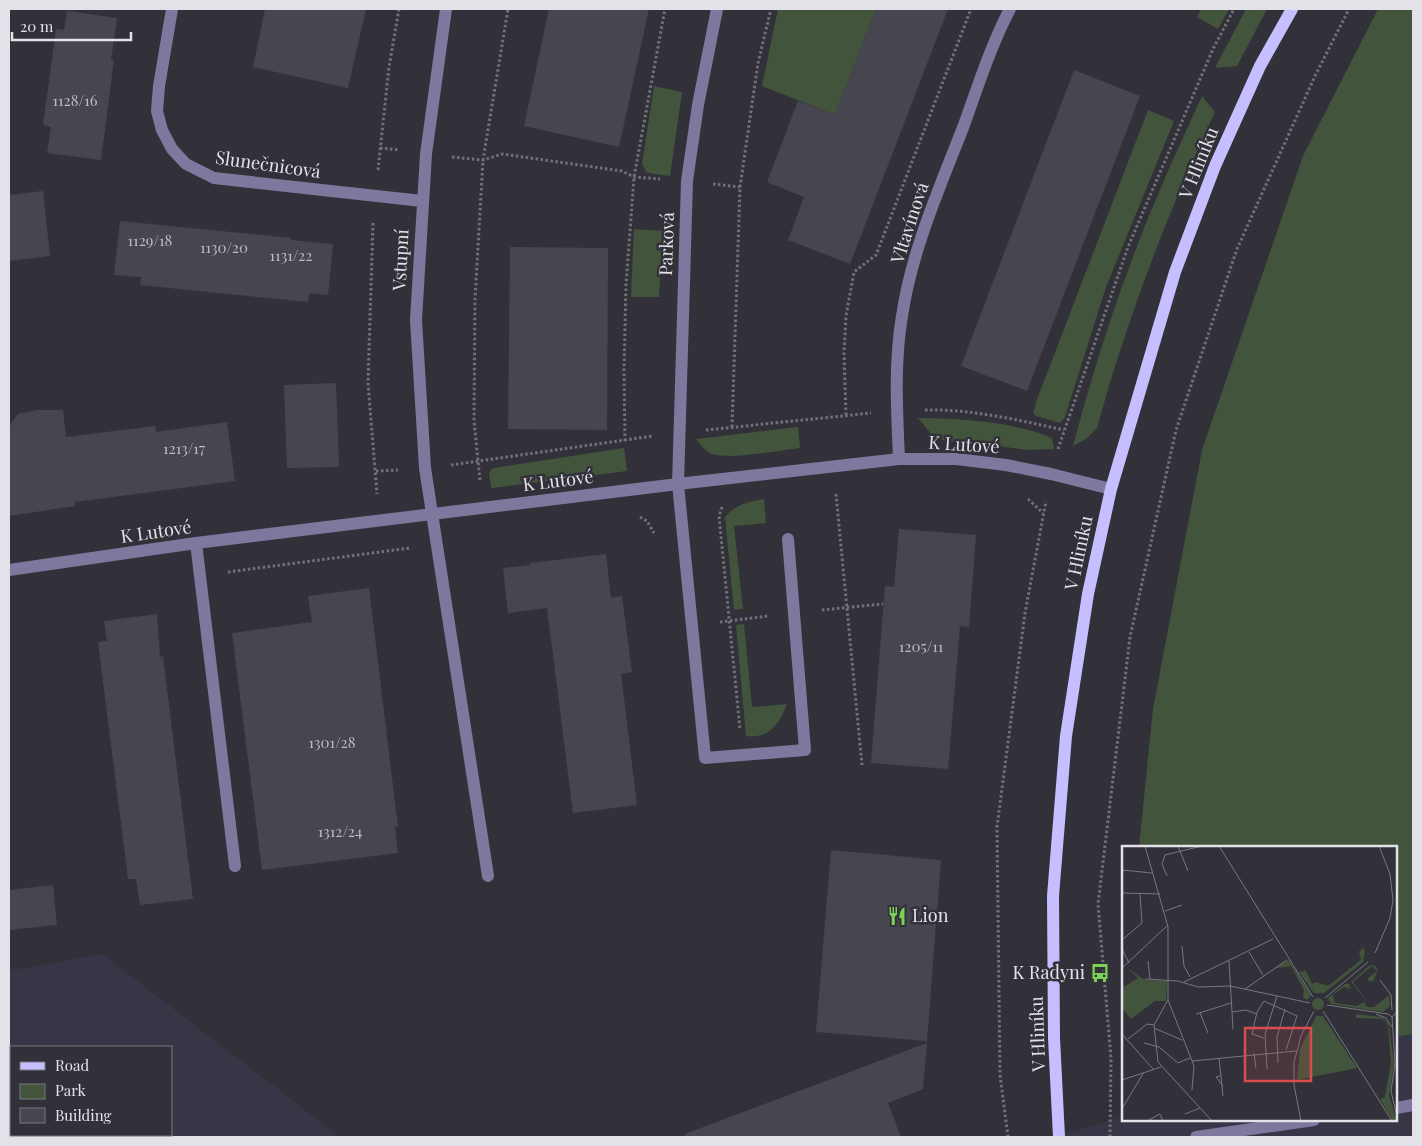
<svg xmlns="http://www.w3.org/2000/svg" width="1422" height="1146" font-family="'Playfair Display',serif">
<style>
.built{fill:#383646;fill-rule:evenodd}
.green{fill:#42543c}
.building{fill:#474650}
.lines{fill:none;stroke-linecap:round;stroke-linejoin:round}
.path{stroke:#72717a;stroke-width:3;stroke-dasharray:2.5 2.5;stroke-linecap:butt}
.minor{stroke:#7c789e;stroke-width:12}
.major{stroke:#c6bfff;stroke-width:12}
.labels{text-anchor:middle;stroke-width:5;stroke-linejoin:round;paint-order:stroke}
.number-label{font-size:15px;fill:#bcbbc3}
.street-label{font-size:18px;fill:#e3e2e9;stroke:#32313a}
.poi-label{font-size:18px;fill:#e3e2e9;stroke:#32313a;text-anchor:start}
.inset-road{fill:none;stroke:#797880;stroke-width:1}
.view{fill:#d94d4f;fill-opacity:0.15;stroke:#d94d4f;stroke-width:2.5}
.inset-edge{fill:none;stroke:#e3e2e9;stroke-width:2.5}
</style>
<rect width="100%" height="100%" fill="#32313a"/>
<path class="built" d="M102,954L340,1137H9V971ZM11,1047H171V1135H11Z
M1413,1034V1137H1055L1123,1117V1120H1396V1037Z"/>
<path class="green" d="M778,9H876L835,115L762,86Z
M1201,9H1229L1218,29L1197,17Z
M1246,9H1267L1237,66L1215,68Z
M1378,9H1413V1034L1396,1037V847H1139L1153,709L1202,450L1303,156Z
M654,86L682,92L670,176L654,174L646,172L642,164Z
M1202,96L1215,112C1167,214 1127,319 1097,428L1086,439L1073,446C1089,386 1107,326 1129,268C1150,209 1176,153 1202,96Z
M1148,110L1174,121L1106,287L1065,417L1060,423L1036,416L1033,413L1036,402Z
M634,229L663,231L659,297H631Z
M918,418C958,418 1016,422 1052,438L1054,449L1027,450L977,443L945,441L932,435Z
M798,427L800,448C781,450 725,461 710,453C704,450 700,444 696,439Z
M624,448L627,471L491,488L489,473L493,468Z
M764,499L766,523L734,526L743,609L734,610L725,517C736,504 748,502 764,499Z
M744,624L752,707L787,704C780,724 769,739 746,736L736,625Z"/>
<path class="building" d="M265,9H366L348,88L253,67Z
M549,9H649L619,147L524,126Z
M876,9H948L850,264L788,240L804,197L767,182L798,101L835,115Z
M67,11L117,18L111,60H114L101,160L47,153L51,127L43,125L56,29L64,30Z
M1074,70L1140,96L1027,391L961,366Z
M43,191L50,256L9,261V195Z
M120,221L291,238V240L333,244L328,295L309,293L308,302L140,285L141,277L114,275Z
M510,247L608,248L607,430L508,429Z
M336,383L339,467L287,468L284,385Z
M37,410H63L66,437L155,426L156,432L227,422L235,481L75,502V506L9,516V426L18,414Z
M899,529L976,535L969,627L960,626L948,769L871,763L885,586L894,587Z
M606,554L611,598L622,596L632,672L621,674L637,805L573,813L547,608L508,613L503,568L530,565V563Z
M369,588L398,827H395L398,853L262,870L232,633L312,622L308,596Z
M157,614L160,657L163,656L193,899L140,905L136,879H128L98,642L107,641L104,621Z
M831,850L941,860L927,1041L816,1032Z
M53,885L57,925L9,930V890Z
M927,1043L923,1089L888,1103L901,1137H686L685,1134Z"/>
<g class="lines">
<path class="path" d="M380,148L399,150
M452,157L483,160L502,154L622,171L634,177L660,179
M378,170L389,67L399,9
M713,184L740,187
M373,223L368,383L377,494
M925,410C972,409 1018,420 1064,430
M846,415L844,353L846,316L854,272L876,255L971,9
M732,427L740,187L758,63L771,9
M706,430L871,413
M625,441L624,370L626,285L634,177L665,9
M1058,449L1128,247L1213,49L1234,9
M451,465L653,436
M376,471L398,470
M480,480L474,421L475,299L483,160L508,9
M836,494L862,765
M1028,499L1043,513
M722,507L719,516L740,729
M640,517L647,521L654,533
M228,572L410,548
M822,610L883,604
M720,622L768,616
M1008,1137L1000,1075L997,827L1025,613L1046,501
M1110,1137L1111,1058L1098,904L1130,637L1176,430L1237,249L1315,76L1349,9"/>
<path class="minor" d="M172,9L159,86L157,111L162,130L172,149L186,164L214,178L422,201
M446,9L426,154L416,320L425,468L488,876
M717,9L698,105L687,181L678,484L705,758L805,750L788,539
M899,459C897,411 894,363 902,316C912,249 940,187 964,125C978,86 991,45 1010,9
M196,543L235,866
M9,570L196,543L678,484L899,459H956L1006,465L1051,474L1111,489
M1396,1108L1413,1105
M1196,1137L1314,1120"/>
<path class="major" d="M1059,1137L1054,1038L1053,896L1066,736L1088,594L1111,489L1175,272L1215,166L1260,66L1292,9"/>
</g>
<defs>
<g id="restaurant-bare" transform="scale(1.5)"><path d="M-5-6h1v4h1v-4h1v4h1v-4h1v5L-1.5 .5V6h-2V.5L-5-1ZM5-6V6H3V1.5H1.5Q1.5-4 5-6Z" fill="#79d157" stroke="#32313a" stroke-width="2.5" paint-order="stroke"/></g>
<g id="bus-bare" transform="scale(1.5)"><path d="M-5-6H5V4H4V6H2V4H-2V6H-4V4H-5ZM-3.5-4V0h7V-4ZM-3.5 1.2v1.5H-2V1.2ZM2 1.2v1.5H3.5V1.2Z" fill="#79d157" stroke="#32313a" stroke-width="2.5" paint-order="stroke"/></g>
</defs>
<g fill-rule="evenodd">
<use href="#restaurant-bare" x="897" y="916"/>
<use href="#bus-bare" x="1100" y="973"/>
</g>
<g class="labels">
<g class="number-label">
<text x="75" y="106">1128/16</text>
<text x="150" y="246">1129/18</text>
<text x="224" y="253">1130/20</text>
<text x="291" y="261">1131/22</text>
<text x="184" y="454">1213/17</text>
<text x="921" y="652">1205/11</text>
<text x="332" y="748">1301/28</text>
<text x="340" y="837">1312/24</text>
</g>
<g class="street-label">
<text transform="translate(1199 163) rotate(-68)" y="6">V Hliníku</text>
<text transform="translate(268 165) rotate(8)" y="6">Slunečnicová</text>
<text transform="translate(910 223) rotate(-72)" y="6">Vltavínová</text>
<text transform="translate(667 244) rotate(-88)" y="6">Parková</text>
<text transform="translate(401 260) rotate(-87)" y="6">Vstupní</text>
<text transform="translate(964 445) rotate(4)" y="6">K Lutové</text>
<text transform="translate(558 481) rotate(-7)" y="6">K Lutové</text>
<text transform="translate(156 532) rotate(-8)" y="6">K Lutové</text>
<text transform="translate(1079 553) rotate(-78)" y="6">V Hliníku</text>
<text transform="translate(1038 1034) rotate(-92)" y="6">V Hliníku</text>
</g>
<g class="poi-label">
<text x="912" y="922">Lion</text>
<text x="1085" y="979" text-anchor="end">K Radyni</text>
</g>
</g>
<g transform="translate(1122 846)">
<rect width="275" height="275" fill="#32313a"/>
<path d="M236,95L243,104L241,116L202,147H192L177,126L184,125L190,138L194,136L206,140L239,114L237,105L241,103ZM167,114L189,149L185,154L181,151L182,144L169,120L154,122ZM248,119L253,120L256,124L251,135L249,136L245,133L255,125L250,120L231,136L247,158L229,136ZM6,123L23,134L45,135L44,155H33L9,173L0,162V142L16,132ZM223,138H227L229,143L222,141L211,149L213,157L235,160L242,156L245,161H252L266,150L264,144L267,151L268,160L261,166L209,158L206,152ZM190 158a6 6 0 1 1 12 0a6 6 0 1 1-12 0ZM234,168L260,171L267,178L272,218L267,250L275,275H271L258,253L263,251L269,217L266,179L261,173L234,172ZM194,170H201L235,222L175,234L178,203Z" fill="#42543c"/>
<path class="inset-road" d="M23,0L46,81V154L32,179L36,216L90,275M56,0L66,25M97,0L191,151M0,24L30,27M45,30L40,18L43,9L80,0M0,47L38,48M43,65L60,59M0,94L20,77L18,48M60,100L62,120L68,131M0,103L7,117M127,106L141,129M253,107L268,72L271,54L268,28L257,0M26,115L28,133M107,115L111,183M0,122L46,79M23,133L56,135L76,141L108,140L188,157M258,134L269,149L270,164M62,136L151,93M123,143L165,114M203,152L246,116M46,154L72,220L70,244M205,159L266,168L270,171L274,167M201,165L270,275M110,166L124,164L135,168M78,167L86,187M74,168L109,157M254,168L264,172L270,181M270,171L273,218L269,245L275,271M32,182L60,194M0,188L31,223M142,192L130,188L135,166L142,155L175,170L164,204M6,193L25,178L32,179M22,197L37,201L56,217L68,212M132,207L134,222M97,212L101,250M70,215L174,205M156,217L155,191L163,163M145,223L143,188L155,150M98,230L94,231L101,240M0,234L39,221M0,263L22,226M63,268L78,262M25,275L38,268L41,275M179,275L172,239V216L179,190L192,165"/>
<path class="view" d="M123,182H189V235H123Z"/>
<rect width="275" height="275" class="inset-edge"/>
</g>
<rect width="1422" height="1146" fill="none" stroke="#e3e2e9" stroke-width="20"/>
<rect x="10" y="1046" width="162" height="90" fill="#32313a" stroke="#797880"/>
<rect x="20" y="1062" width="25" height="8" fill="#c6bfff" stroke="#797880"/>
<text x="55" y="1071" font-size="15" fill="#e3e2e9">Road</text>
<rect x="20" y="1084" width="25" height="15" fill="#42543c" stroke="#797880"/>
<text x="55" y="1096" font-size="15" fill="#e3e2e9">Park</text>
<rect x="20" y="1108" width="25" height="15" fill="#474650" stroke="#797880"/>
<text x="55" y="1121" font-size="15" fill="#e3e2e9">Building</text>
<path d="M12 32v8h119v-8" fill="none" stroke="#e3e2e9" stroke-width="2.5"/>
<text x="20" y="32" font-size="15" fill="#e3e2e9" stroke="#32313a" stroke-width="4" paint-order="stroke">20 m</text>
</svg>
